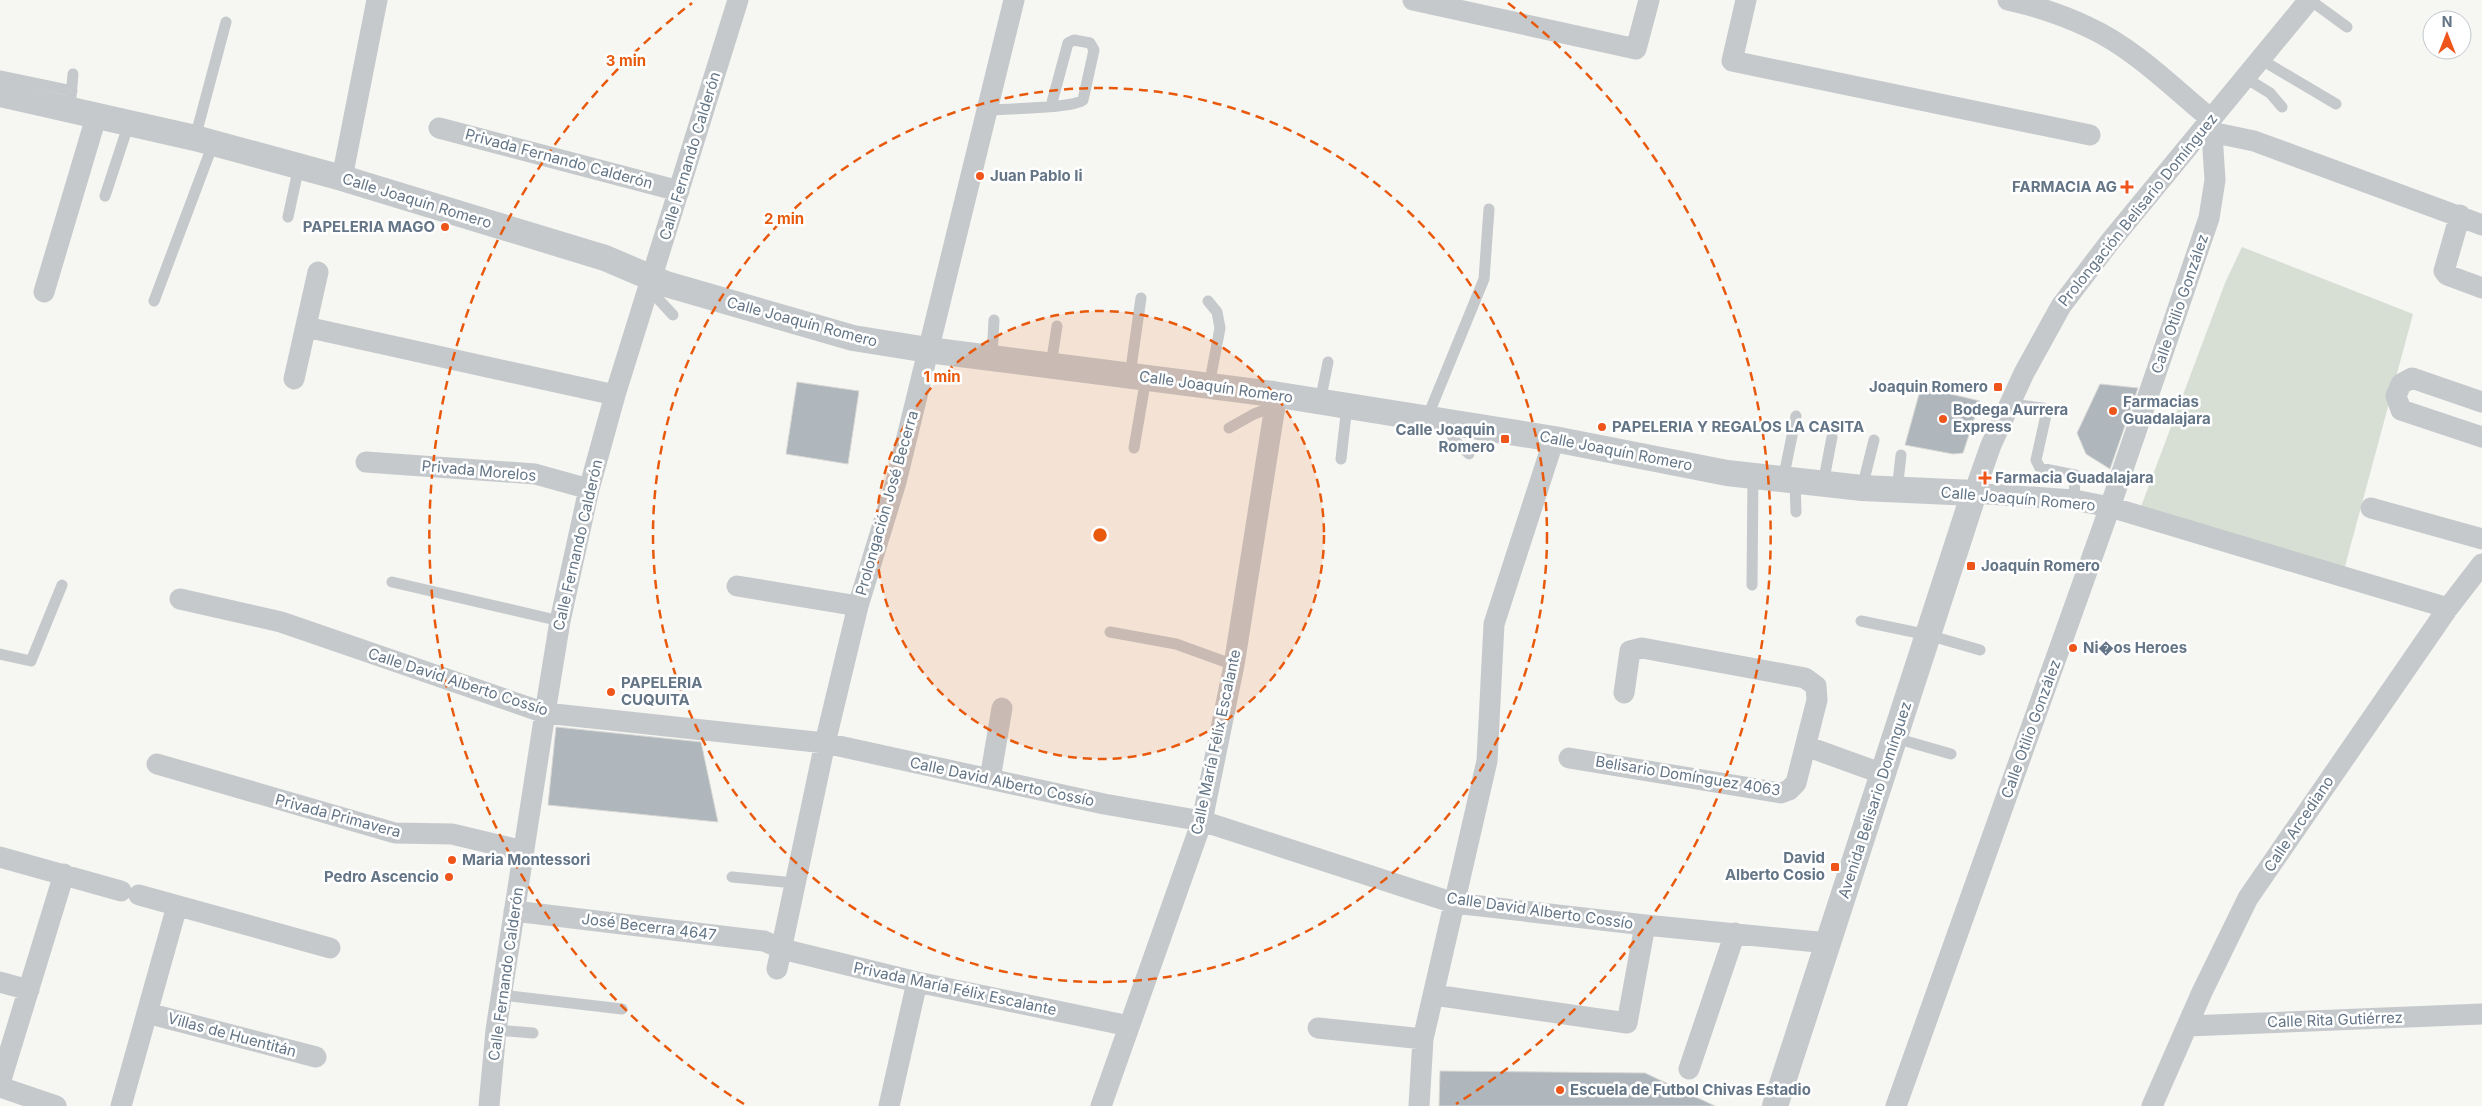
<svg xmlns="http://www.w3.org/2000/svg" width="2482" height="1106" font-family="Inter,sans-serif">
<style>
.green{fill:#d7ded3}
.building{fill:#afb6bc;stroke:#d8d8d5}
.lines{fill:none;stroke-linecap:round;stroke-linejoin:round}
.service{stroke:#c5c9cc;stroke-width:11}
.minor{stroke:#c5c9cc;stroke-width:21}
.tertiary{stroke:#c5c9cc;stroke-width:26}
.ring{fill:none;stroke:#e8590c;stroke-width:2.5;stroke-dasharray:9 6}
.poi-dot{fill:#ef551a;stroke:#fff;stroke-width:2}
.labels{text-anchor:middle;stroke-width:5;stroke-linejoin:round;paint-order:stroke}
.street-label{font-size:15px;fill:#637586;stroke:#fff}
.poi-label{font-size:15px;font-weight:bold;fill:#637586;stroke:#fff;text-anchor:start}
.centre{fill:#e8590c;stroke:#fff;stroke-width:2.5}
.ring-label{font-size:15px;text-anchor:middle;font-weight:bold;fill:#e8590c;stroke:#fff;stroke-width:5;stroke-linejoin:round;paint-order:stroke}
</style>
<rect width="100%" height="100%" fill="#f6f6f2"/>
<path class="green" d="M2242,247L2413,314L2344,570L2139,512L2225,283Z"/>
<path class="building" d="M797,382L859,391L848,464L786,454Z
M2100,384L2138,388L2110,469L2086,454L2077,433Z
M1921,387L1980,401L1963,453L1953,454L1905,445Z
M556,727L701,742L718,822L548,805Z
M1440,1071L1645,1073L1715,1106H1439Z"/>
<g class="lines">
<path class="service" d="M2310,0L2347,27
M2260,59L2336,104
M0,76L72,91
M2244,77L2270,93L2282,107
M71,97L73,74
M986,110C1002,109 1075,108 1083,100L1094,50L1090,43L1074,40L1068,43L1051,106
M195,138L226,22
M105,196L129,123
M288,217L299,166
M648,288L673,315
M154,301L213,144
M1208,301L1217,312L1220,328L1209,386
M992,357L994,320
M1051,365L1057,326
M1130,375L1141,298
M1320,402L1328,362
M2010,404L2043,408L2046,415L2036,460L2040,468L2075,475L2074,500
M1427,418L1484,279L1489,209
M1451,423L1453,439L1469,454
M1229,428L1254,414L1275,406
M1134,448L1146,378
M1341,459L1347,406
M1783,480L1796,416
M1795,481L1796,512
M1823,484L1832,437
M1862,488L1874,440
M1897,491L1901,455
M392,582L560,621
M1752,585L1753,476
M1861,621L1928,635L1980,650
M1110,632L1176,644L1234,665
M0,654L31,661L62,585
M1895,738L1951,754
M732,877L795,883
M502,995L622,1009
M496,1030L533,1033"/>
<path class="minor" d="M1413,0L1636,49L1649,0
M1746,0L1732,61L2090,135
M2309,0L2109,243L2061,306L2024,373L1991,445L1974,493L2074,500L2110,507L2448,608
M439,128L679,191
M2211,132L2254,141L2482,225
M342,178L377,0
M2460,215L2444,271L2447,275L2482,288
M44,292L97,114
M306,327L615,395
M294,379L318,272
M2482,402L2412,378L2401,384L2396,396L2401,410L2482,437
M366,462L535,474L589,489
M2371,508L2482,539
M737,586L858,606
M180,599L281,622L545,713L825,743L1104,804L1202,821L1454,903L1645,925L1828,943
M1806,746L1883,774
M1569,758L1781,793L1789,790L1796,783L1817,700L1816,686L1805,678L1642,648L1630,651L1624,693
M157,764L395,833L452,834L523,851
M990,779L1002,708
M0,857L121,891
M139,895L330,948
M514,911L764,941L782,949L917,982L1129,1026
M777,969L825,743L858,606L896,482L1014,0
M0,982L29,990
M1434,995L1627,1023L1645,925
M147,1013L316,1057
M2188,1026L2482,1014
M1318,1028L1423,1039
M1689,1069L1735,933
M0,1083L64,874
M0,1087L56,1106
M121,1106L177,906
M489,1106L496,1030L545,713L560,621L589,489L615,395L738,0
M889,1106L917,982
M1101,1106L1202,821L1234,665L1275,406L1273,394
M1419,1106L1423,1039L1487,761L1494,624L1554,439
M1896,1106L2110,507L2209,218L2215,180L2211,119C2172,87 2134,48 2088,27C2063,15 2035,6 2008,0
M2152,1106L2202,992L2248,898L2448,608L2482,564"/>
<path class="tertiary" d="M0,94L195,138L342,178L605,258L666,284L853,338L928,350L1273,394L1554,439L1727,473L1862,488L1974,493L1775,1106"/>
</g>
<circle cx="1100" cy="535" r="224" fill="#e8590c" fill-opacity=".12"/>
<g class="ring">
<circle cx="1100" cy="535" r="224"/>
<circle cx="1100" cy="535" r="447"/>
<path d="M744 1104A671 671 0 0 1 692 3M1508 3A671 671 0 0 1 1456 1104"/>
</g>
<g class="poi-dot">
<circle cx="980" cy="176" r="5"/>
<path d="M2124.5 179.5h5v5h5v5h-5v5h-5v-5h-5v-5h5z"/>
<circle cx="445" cy="227" r="5"/>
<rect x="1993" y="382" width="10" height="10" rx="2.5"/>
<circle cx="2113" cy="411" r="5"/>
<circle cx="1943" cy="419" r="5"/>
<circle cx="1602" cy="427" r="5"/>
<rect x="1500" y="434" width="10" height="10" rx="2.5"/>
<path d="M1982.5 470.5h5v5h5v5h-5v5h-5v-5h-5v-5h5z"/>
<rect x="1966" y="561" width="10" height="10" rx="2.5"/>
<circle cx="2073" cy="648" r="5"/>
<circle cx="611" cy="692" r="5"/>
<circle cx="452" cy="860" r="5"/>
<rect x="1830" y="862" width="10" height="10" rx="2.5"/>
<circle cx="449" cy="877" r="5"/>
<circle cx="1560" cy="1090" r="5"/>
</g>
<g class="labels">
<g class="street-label">
<text transform="translate(690 156) rotate(-73)" y="5">Calle Fernando Calderón</text>
<text transform="translate(559 159) rotate(15)" y="5">Privada Fernando Calderón</text>
<text transform="translate(417 201) rotate(17)" y="5">Calle Joaquín Romero</text>
<text transform="translate(2138 210) rotate(-51)" y="5">Prolongación Belisario Domínguez</text>
<text transform="translate(2180 304) rotate(-71)" y="5">Calle Otilio González</text>
<text transform="translate(802 322) rotate(15)" y="5">Calle Joaquín Romero</text>
<text transform="translate(1216 387) rotate(8)" y="5">Calle Joaquín Romero</text>
<text transform="translate(1616 451) rotate(11)" y="5">Calle Joaquín Romero</text>
<text transform="translate(479 471) rotate(5)" y="5">Privada Morelos</text>
<text transform="translate(2018 499) rotate(5)" y="5">Calle Joaquín Romero</text>
<text transform="translate(887 503) rotate(-74)" y="5">Prolongación José Becerra</text>
<text transform="translate(578 545) rotate(-77)" y="5">Calle Fernando Calderón</text>
<text transform="translate(458 682) rotate(18)" y="5">Calle David Alberto Cossío</text>
<text transform="translate(2031 729) rotate(-70)" y="5">Calle Otilio González</text>
<text transform="translate(1216 742) rotate(-78)" y="5">Calle María Félix Escalante</text>
<text transform="translate(1688 776) rotate(9)" y="5">Belisario Domínguez 4063</text>
<text transform="translate(1002 782) rotate(12)" y="5">Calle David Alberto Cossío</text>
<text transform="translate(1875 800) rotate(-72)" y="5">Avenida Belisario Domínguez</text>
<text transform="translate(338 816) rotate(15)" y="5">Privada Primavera</text>
<text transform="translate(2299 824) rotate(-56)" y="5">Calle Arcediano</text>
<text transform="translate(1540 911) rotate(8)" y="5">Calle David Alberto Cossío</text>
<text transform="translate(649 927) rotate(7)" y="5">José Becerra 4647</text>
<text transform="translate(506 974) rotate(-82)" y="5">Calle Fernando Calderón</text>
<text transform="translate(955 989) rotate(12)" y="5">Privada María Félix Escalante</text>
<text transform="translate(2335 1020) rotate(-2)" y="5">Calle Rita Gutiérrez</text>
<text transform="translate(232 1035) rotate(15)" y="5">Villas de Huentitán</text>
</g>
<g class="poi-label">
<text x="990" y="181">Juan Pablo Ii</text>
<text x="2117" y="192" text-anchor="end">FARMACIA AG</text>
<text x="435" y="232" text-anchor="end">PAPELERIA MAGO</text>
<text x="1988" y="392" text-anchor="end">Joaquin Romero</text>
<text x="2123" y="407">Farmacias<tspan x="2123" dy="17">Guadalajara</tspan></text>
<text x="1953" y="415">Bodega Aurrera<tspan x="1953" dy="17">Express</tspan></text>
<text x="1612" y="432">PAPELERIA Y REGALOS LA CASITA</text>
<text x="1495" y="435" text-anchor="end">Calle Joaquin<tspan x="1495" dy="17">Romero</tspan></text>
<text x="1995" y="483">Farmacia Guadalajara</text>
<text x="1981" y="571">Joaquín Romero</text>
<text x="2083" y="653">Ni�os Heroes</text>
<text x="621" y="688">PAPELERIA<tspan x="621" dy="17">CUQUITA</tspan></text>
<text x="1825" y="863" text-anchor="end">David<tspan x="1825" dy="17">Alberto Cosio</tspan></text>
<text x="462" y="865">Maria Montessori</text>
<text x="439" y="882" text-anchor="end">Pedro Ascencio</text>
<text x="1570" y="1095">Escuela de Futbol Chivas Estadio</text>
</g>
</g>
<circle cx="1100" cy="535" r="8" class="centre"/>
<g class="ring-label">
<text x="626" y="66">3 min</text>
<text x="784" y="224">2 min</text>
<text x="942" y="382">1 min</text>
</g>
<g transform="translate(2447 35)"><circle r="24" fill="#ffffff" stroke="#c1c8cf"/>
<path d="M0-4L9 19L0 12L-9 19Z" fill="#ef551a"/>
<text y="-8" font-size="14" font-weight="bold" text-anchor="middle" fill="#637586">N</text>
</g>
</svg>
